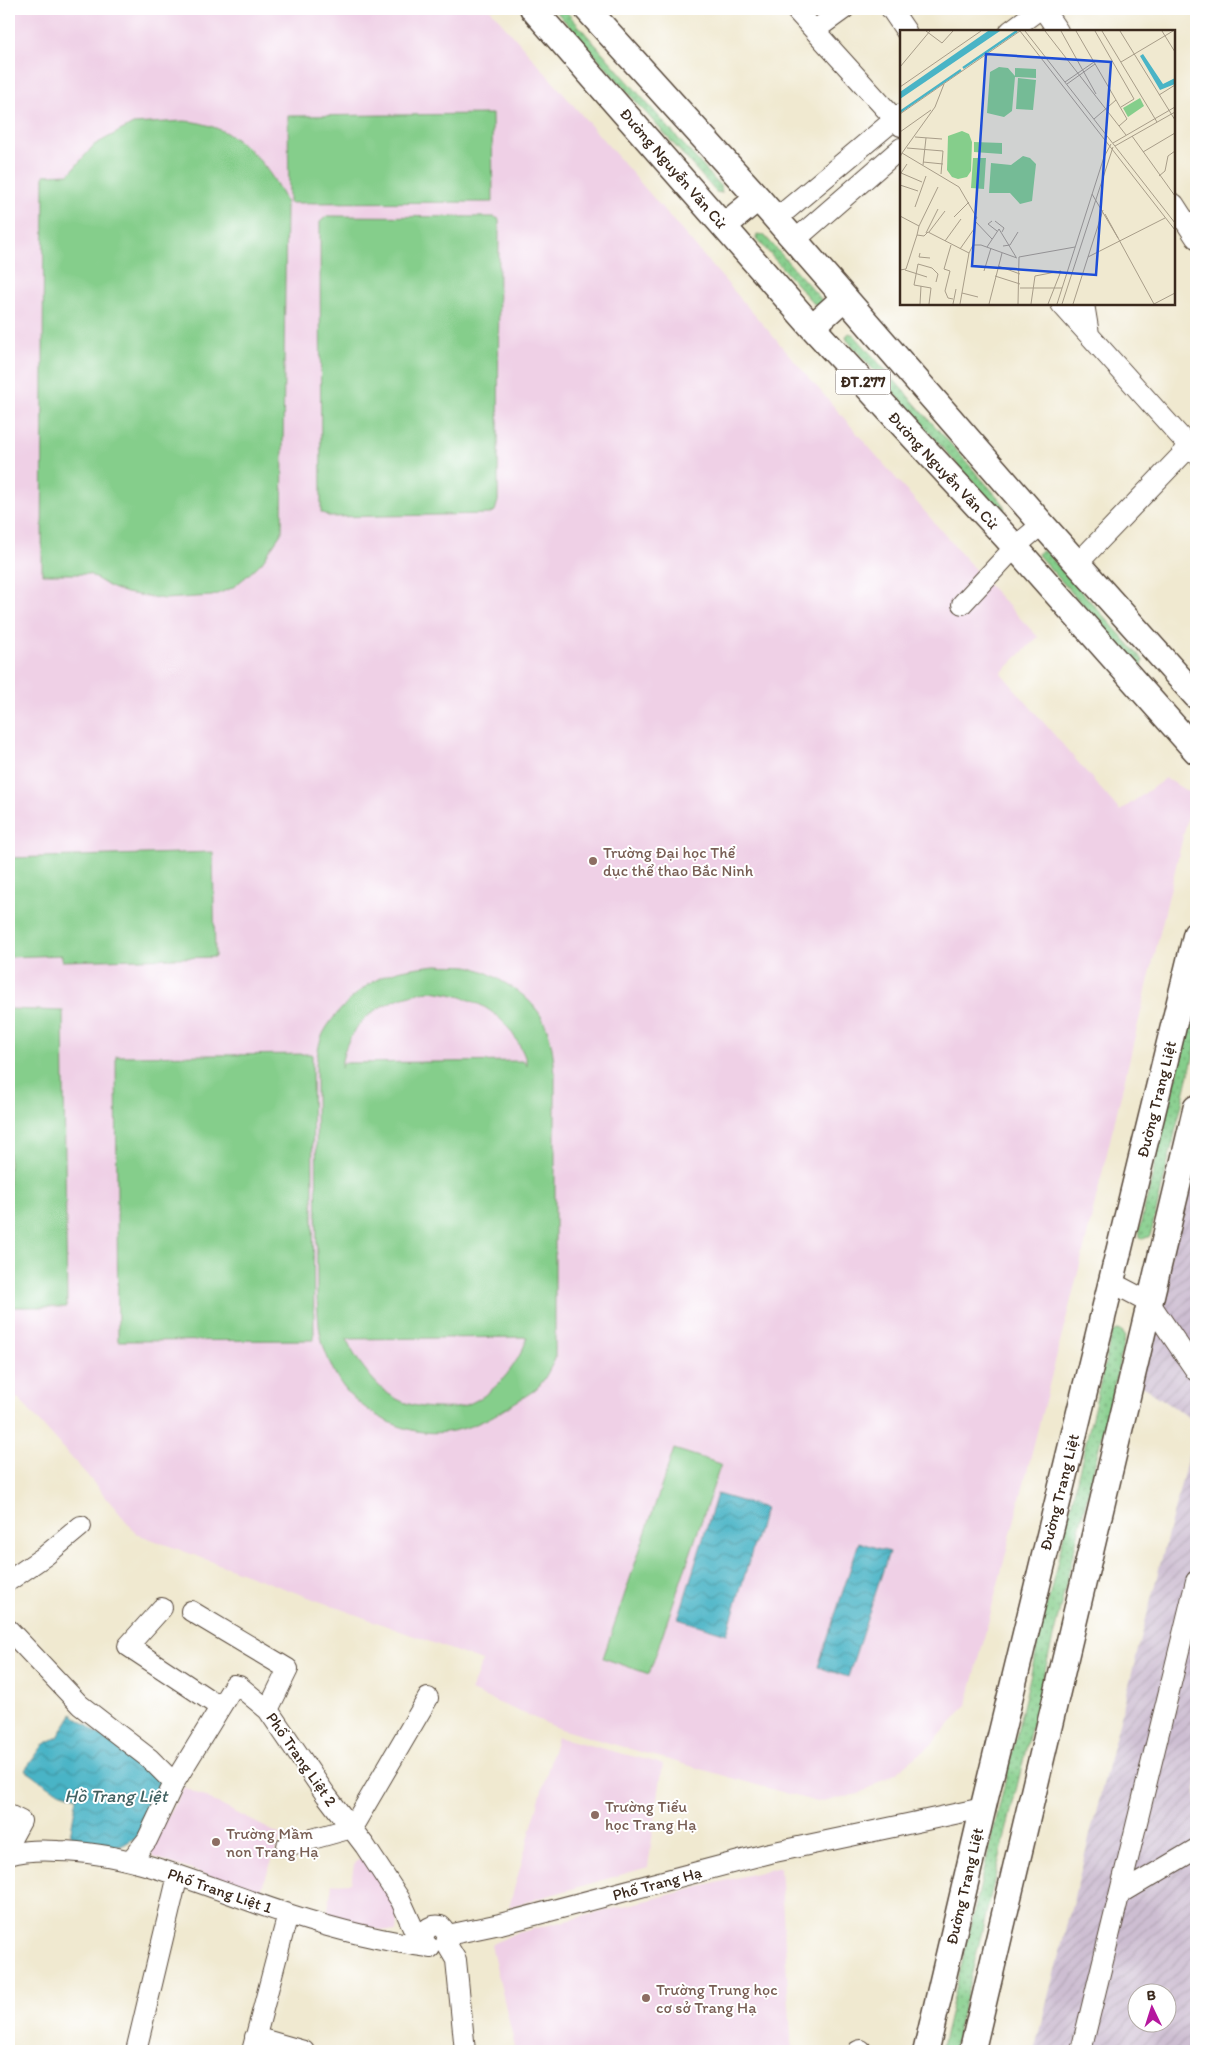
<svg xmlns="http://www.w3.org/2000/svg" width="1205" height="2060" font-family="Itim,sans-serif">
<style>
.built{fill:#efd0e6}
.industrial{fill:url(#industrial-furrows);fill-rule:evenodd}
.grass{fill:url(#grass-dots);stroke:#607c54}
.garden{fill:#85ce8b;stroke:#607c54;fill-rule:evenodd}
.water{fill:url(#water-waves);stroke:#426f72}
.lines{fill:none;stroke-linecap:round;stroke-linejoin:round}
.minor-casing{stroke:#564739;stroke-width:22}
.major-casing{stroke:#564739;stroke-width:28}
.minor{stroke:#fff;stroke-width:20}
.major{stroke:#fff;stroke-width:25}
.education-dot{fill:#8d6e63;stroke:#fff;stroke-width:2}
.labels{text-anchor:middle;stroke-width:4;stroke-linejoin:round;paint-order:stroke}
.shield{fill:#fff;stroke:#766a62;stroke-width:1}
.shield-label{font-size:15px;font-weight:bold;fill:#3b2a1e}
.street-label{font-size:16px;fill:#3b2a1e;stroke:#fff}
.education-label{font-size:16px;fill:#785e54;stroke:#fff;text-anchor:start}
.water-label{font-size:18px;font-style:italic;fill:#416161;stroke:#fff}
.inset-river{fill:none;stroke:#49b4c6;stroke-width:2.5}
.inset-road{fill:none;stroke:#a89d89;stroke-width:1}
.view{fill:#1d4ed8;fill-opacity:0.15;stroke:#1d4ed8;stroke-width:2.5}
.inset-edge{fill:none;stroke:#3b2a1e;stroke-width:2.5}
</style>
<defs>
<pattern id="industrial-furrows" width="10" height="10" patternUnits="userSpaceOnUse" patternTransform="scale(1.25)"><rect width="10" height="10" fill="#cdbed2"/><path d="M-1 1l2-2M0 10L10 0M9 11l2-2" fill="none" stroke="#b1a3b4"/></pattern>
<pattern id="grass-dots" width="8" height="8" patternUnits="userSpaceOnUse" patternTransform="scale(1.25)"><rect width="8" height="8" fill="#85ce8b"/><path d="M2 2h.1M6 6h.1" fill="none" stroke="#6ea771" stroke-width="1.8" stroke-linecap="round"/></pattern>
<pattern id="water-waves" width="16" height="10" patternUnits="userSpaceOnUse" patternTransform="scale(1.25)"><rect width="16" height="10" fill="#49b4c6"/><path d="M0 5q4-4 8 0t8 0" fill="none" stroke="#3e93a0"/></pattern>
</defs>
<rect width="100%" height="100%" fill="#fff"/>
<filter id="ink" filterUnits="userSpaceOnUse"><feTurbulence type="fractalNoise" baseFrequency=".02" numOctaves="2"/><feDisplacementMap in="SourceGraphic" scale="10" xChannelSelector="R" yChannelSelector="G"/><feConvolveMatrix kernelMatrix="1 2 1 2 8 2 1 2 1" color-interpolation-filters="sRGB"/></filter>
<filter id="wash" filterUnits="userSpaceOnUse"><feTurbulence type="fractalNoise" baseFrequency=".0096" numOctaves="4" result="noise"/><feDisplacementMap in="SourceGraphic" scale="20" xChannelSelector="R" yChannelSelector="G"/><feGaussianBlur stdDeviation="1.12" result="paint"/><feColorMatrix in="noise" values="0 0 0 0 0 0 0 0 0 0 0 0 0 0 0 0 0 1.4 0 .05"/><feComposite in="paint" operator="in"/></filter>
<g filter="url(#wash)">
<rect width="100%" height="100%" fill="#f0e9d0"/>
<path class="built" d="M9,9H490L984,580L1038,637L1001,673L1120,811L1166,778L1193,795L1083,1253L967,1705L931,1745L897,1772L859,1794L817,1802L560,1729L471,1691L482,1661L137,1534L87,1475L18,1398L9,1403Z
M557,1737L663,1764L648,1867L509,1907Z
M184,1787L281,1835L260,1893L153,1857L149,1849Z
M367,1853L399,1900L396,1932L326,1922L332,1884L351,1883L354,1864Z
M780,1867L792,2051H516L491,1945L513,1934Z"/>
<path class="industrial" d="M1196,1152V1422L1139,1384Z
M1196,1426V2051H1034ZM1138,1992H1168V2022H1138Z"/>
<path class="grass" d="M554,9H564L721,187L722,193L716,192Z
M757,234L764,235L821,299L823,302L819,306L813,303L756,238Z
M849,333L854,335L1002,502L1005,509L1001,511L997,509L847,340L846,336Z
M1042,550L1047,553L1143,660L1142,667L1136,665L1039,556L1038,553Z
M1196,996V1045L1152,1229L1150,1236L1143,1239L1140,1237L1139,1230Z
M1116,1330L1122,1331L1125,1336L1118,1369L953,2051H941L1112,1333Z"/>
<path class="garden" d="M492,114L493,202L289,203L288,116Z
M184,121C232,123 268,161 286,203L282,532L262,562L247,576L232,588L212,596L164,599L126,593L112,588L89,574H42L44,175L69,174L94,145L133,124Z
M327,216L494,217L499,219L498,501L495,511L490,514L330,517L321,512L320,222Z
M213,852L215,957L62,961V955L9,957V858Z
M437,965C447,966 458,965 468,966C480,969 493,975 503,982C544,1005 552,1030 555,1075V1359C550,1368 546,1378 539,1386C532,1393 520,1399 511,1405C466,1435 425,1444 376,1415C363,1407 348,1395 340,1382C331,1368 323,1348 320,1332C318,1321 318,1309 317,1298L316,1064C318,1054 318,1044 323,1034C332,1015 361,987 380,978C397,969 418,967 437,965ZM429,991C466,994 499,1008 517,1041C522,1050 526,1057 527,1066L523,1061L343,1063L341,1068C346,1020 385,998 429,991ZM528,1337C516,1368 494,1396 461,1407C453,1409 443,1408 435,1408C404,1407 385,1396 367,1372C359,1362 351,1351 347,1339Z
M9,1009L63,1011L67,1307H9Z
M312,1054L314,1340L118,1341L116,1056Z
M674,1449L721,1464L649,1674L603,1658Z"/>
<path class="water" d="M717,1494L765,1508L727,1634L678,1619Z
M859,1542L889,1552L848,1677L818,1667Z
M72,1714L162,1782V1795L139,1837C132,1838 127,1844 121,1846C109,1849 77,1846 70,1836L77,1797L53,1789L25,1770L44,1744L58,1737Z"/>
</g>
<g filter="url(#ink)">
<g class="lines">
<g class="minor-casing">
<path id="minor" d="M795,9L901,126
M891,9L906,31
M1043,9L1058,31
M815,30L844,9
M1010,31L1040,9
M1174,204L1196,238
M776,219L901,114
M794,241L901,148
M1061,304L1196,454
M1084,304L1089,334
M1078,563L1196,440
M962,604L1015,547L1042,524
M1111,1282L1149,1302L1196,1371
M10,1580L45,1556L81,1526
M162,1608L128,1646L220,1707
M191,1611L288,1669L268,1710
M9,1630L80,1705L150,1759L174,1783
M9,1815L21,1821L9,1843
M287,1846L352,1828L428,1698
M9,1855C25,1850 40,1850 58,1851C138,1852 212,1890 288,1914C334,1929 381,1941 429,1947
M131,1860L147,1840L174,1783L234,1685L239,1686L268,1710L326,1795L365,1846L401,1901L415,1932L423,1937
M1120,1894L1196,1849
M430,1948C417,1938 426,1923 441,1926L448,1935
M255,2037L304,2051
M136,2051L178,1875
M252,2051L288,1914
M465,2051L456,1960L446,1943L448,1935L500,1924L770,1853L983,1808
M858,2051L861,2050
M1081,2051L1196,1581"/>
</g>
<g class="major-casing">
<path id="major" d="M533,9L812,327L1015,547L1196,751
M587,9L758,198L1042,524L1196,696
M725,225L758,198
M812,327L844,298
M926,2051L983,1808L1196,934
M972,2051L1196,1108"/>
</g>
<use href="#minor" class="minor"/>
<use href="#major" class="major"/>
</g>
</g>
<g class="education-dot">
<circle cx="593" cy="861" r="5"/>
<circle cx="595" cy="1815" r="5"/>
<circle cx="216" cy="1842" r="5"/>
<circle cx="646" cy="1998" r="5"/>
</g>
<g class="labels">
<rect class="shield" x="835.5" y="369.5" width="55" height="25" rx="4"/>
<g class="shield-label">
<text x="863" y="387">ĐT.277</text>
</g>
<g class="street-label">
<text transform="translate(674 168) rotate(49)" y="6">Đường Nguyễn Văn Cừ</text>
<text transform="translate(944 470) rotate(47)" y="6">Đường Nguyễn Văn Cừ</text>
<text transform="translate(1156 1099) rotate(-76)" y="6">Đường Trang Liệt</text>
<text transform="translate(1059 1492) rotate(-76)" y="6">Đường Trang Liệt</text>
<text transform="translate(302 1759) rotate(55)" y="6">Phố Trang Liệt 2</text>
<text transform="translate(657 1883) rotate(-15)" y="6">Phố Trang Hạ</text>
<text transform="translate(964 1886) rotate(-77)" y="6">Đường Trang Liệt</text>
<text transform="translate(220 1890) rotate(19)" y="6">Phố Trang Liệt 1</text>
</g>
<g class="education-label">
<text x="603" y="858">Trường Đại học Thể<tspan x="603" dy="18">dục thể thao Bắc Ninh</tspan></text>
<text x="605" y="1812">Trường Tiểu<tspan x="605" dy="18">học Trang Hạ</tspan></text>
<text x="226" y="1839">Trường Mầm<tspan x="226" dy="18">non Trang Hạ</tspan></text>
<text x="656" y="1995">Trường Trung học<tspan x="656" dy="18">cơ sở Trang Hạ</tspan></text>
</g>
<g class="water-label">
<text x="116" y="1802">Hồ Trang Liệt</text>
</g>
</g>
<g transform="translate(900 30)">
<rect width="275" height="275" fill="#f0e9d0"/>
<path d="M99,37L108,38L115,46V38L136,39V48L115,47L112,81L104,87L87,83L90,42ZM118,48L136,50L133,80L116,79ZM240,68L244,76L228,87L223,78ZM62,101L69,104L72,112L71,141L67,147L58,149L52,147L47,140L48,106ZM74,112L102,113V124L74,122ZM123,126L130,128L136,134L132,171L120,174L110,163H89L91,133L111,135ZM73,128H86L84,159L71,158Z" fill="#85ce8b"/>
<path d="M88,1H100L0,69V62ZM243,24L263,54L275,48V54L260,60L240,26Z" fill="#49b4c6"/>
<path class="inset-river" d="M63,38L117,1M0,82L61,40"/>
<path class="inset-road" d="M26,1L42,13L53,1M120,1L275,200M125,1L275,193M145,1L226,105M161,1L196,64M176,1L227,89L219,96M195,1L234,69L221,77M202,1L257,92M220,1L275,90M262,1L275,22M221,32L273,1M0,37L30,1M165,52L194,32M167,54L195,34M0,57L81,1M259,65L275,55M0,84L120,1M194,89L216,70M0,102L31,80M232,106L275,166M15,107L42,109M213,113L275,77M215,116L275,82M7,118L43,121L41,144M243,122L275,103M2,123L35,77L44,54M0,127L2,123L59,157L77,188L74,190L92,209M23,132L43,134M7,134L1,143L22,152M23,135L26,108M259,146L265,141L268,126L275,121M0,155L18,161M192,164L218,208M15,177L26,146M205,184L254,274L275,263M0,186L19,196L17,205M54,187L69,172M92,191L88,194L97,201M95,191L104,198L102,202M19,196L38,157M29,202L45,181M26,203L38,179M45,211L61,189M51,215L44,239L50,241L45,261L48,268L53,269M103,216L110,215L118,202M87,217L99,199L116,227M60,219L74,199M20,223L19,227L30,228M188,227L265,188M98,236L120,244M0,240L6,239L17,205L24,206L28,202L69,223L73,215H81L117,228M5,240L27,247M84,241L91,218M95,246L120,254M120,258H162M62,263L78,267M20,274L21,256M29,274L31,258L14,255L18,234L32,238L38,244L36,252M53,274L56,259M60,274L69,223M89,274L102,223M118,274L119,227L175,217M131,274L135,246L161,241M148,274L161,241M157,274L204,127L211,114M162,274L213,117M173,274L203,180"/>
<path class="view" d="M86,24L211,32L196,245L72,236Z"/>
<rect width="275" height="275" class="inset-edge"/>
</g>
<rect width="1205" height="2060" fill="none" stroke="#fff" stroke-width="30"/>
<g transform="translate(1152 2008) rotate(356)"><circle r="24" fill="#ffffff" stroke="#b1aaa5"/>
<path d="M0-4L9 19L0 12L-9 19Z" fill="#b5179e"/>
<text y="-8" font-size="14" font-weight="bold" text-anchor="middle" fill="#3b2a1e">B</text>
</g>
</svg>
